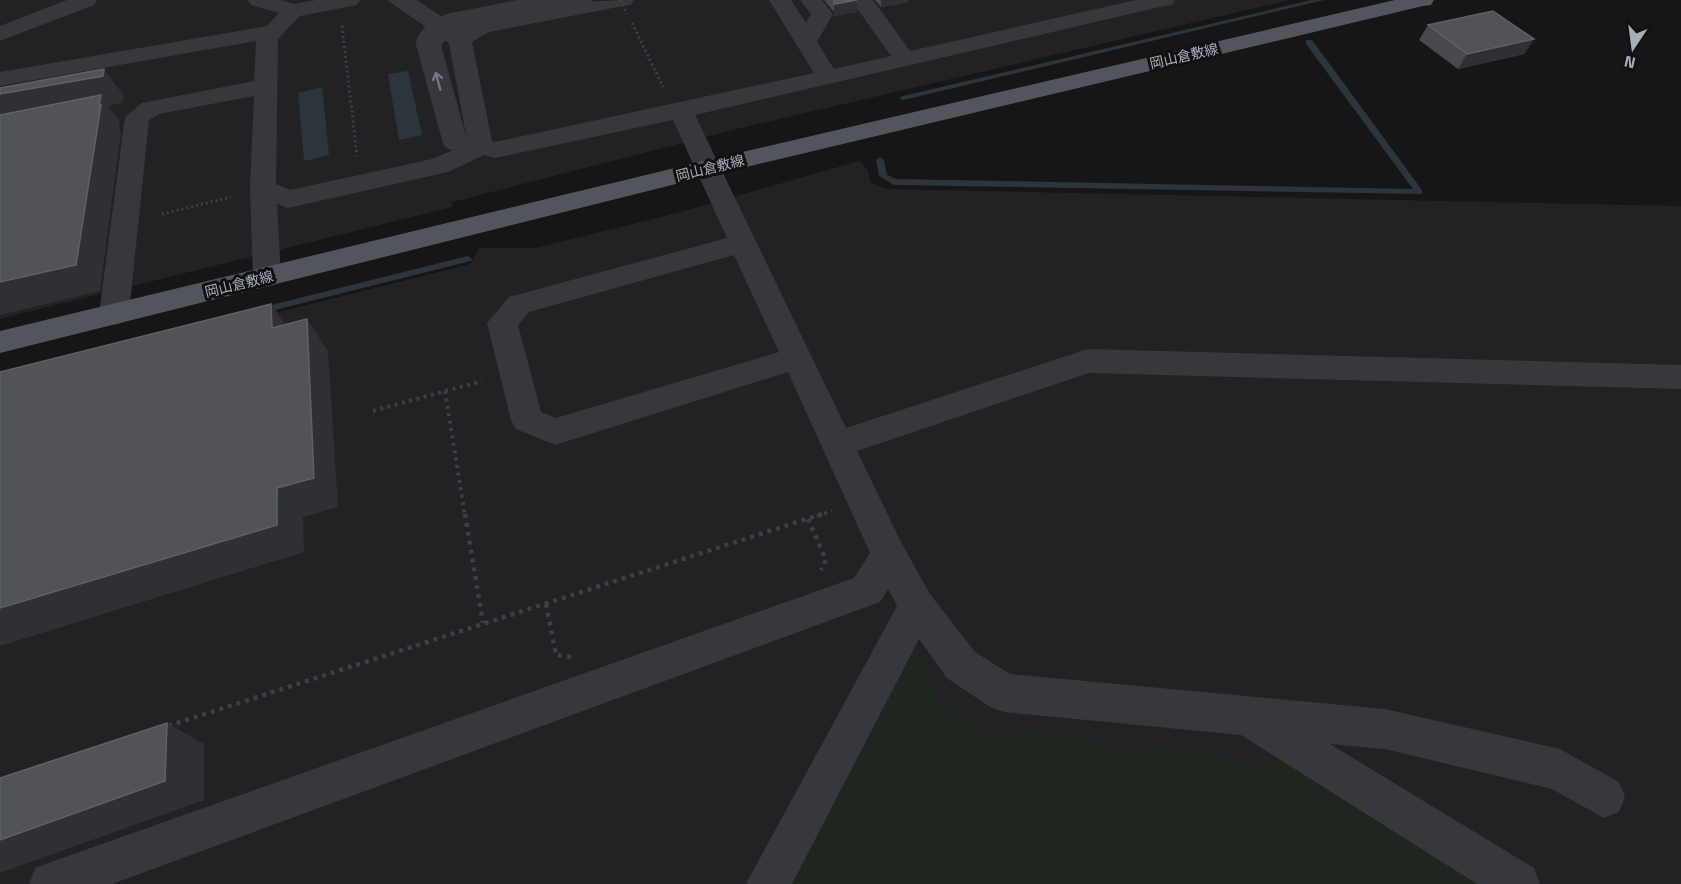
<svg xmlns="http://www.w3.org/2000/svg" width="1681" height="884" font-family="'Titillium Web','Noto Sans JP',sans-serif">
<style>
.built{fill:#222225}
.green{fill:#1e261f}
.water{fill:#2c353c}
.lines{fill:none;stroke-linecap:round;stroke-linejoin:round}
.stream{fill:#2c353c;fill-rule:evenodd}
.path-far2{stroke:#3d3f44;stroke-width:3;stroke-dasharray:2 3;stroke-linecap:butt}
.path-far1{stroke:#3d3f44;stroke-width:4;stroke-dasharray:3 4.5;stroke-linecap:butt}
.path{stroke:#3d3f44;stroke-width:4.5;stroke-dasharray:4 5;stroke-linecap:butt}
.minor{fill:#37383d;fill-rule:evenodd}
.major{fill:#53555c;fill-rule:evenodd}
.path-bridge{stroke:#3d3f44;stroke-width:3;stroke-dasharray:2 3;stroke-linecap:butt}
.minor-bridge{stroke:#37383d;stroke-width:24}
.wall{fill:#47494d}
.shaded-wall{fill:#2f3033}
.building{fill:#525359;stroke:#5f6168;stroke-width:1.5}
.oneway{stroke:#757881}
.labels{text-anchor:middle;stroke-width:6;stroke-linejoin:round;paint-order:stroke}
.far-street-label{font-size:14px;fill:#a8adb8;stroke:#111113}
</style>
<rect width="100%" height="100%" fill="#161618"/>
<path class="built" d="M0,0H1290L745,127L453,202L452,207L0,319Z
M859,161L867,169L871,183L886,189L1681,206V884H0V382L470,264L479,248H536L673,214Z"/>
<path class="green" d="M908,656H925C934,700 941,703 979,725L1286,763L1430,843L1476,884H792Z"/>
<path class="water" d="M408,71L422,135L399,140L388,74Z
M322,87L329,155L304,161L298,93Z"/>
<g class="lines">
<path class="stream" d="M1312,0H1324L903,100L899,98L903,96Z
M1306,40H1312L1422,190V194L894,185L879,176L876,160L880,157L884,160L887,175L896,179L1413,189L1306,44Z
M468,256L472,259L471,261L259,314L254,311L259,308Z"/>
<path class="path-far2" d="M632,23L663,87
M342,26L357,156
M162,214L231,197"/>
<path class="path-far1" d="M445,391L465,516
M373,411L482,381
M817,516L832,511"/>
<path class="path" d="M465,514L483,623
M808,519L826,560L821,570
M546,604L556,655L571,657
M168,726L822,514"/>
<path class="minor" d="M67,0H97L94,5L0,41V26Z
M248,0H281L294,4L316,0H360L357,5L300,16L278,39L276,184L290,190L432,159L458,148L452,146L448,141L452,136L466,135L449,43L387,0H417L461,30C498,8 590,0 634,0L631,5L623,6L489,32L472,42L492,141L495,142L814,73L769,0H791L806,23L811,14L800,0H822L833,14L817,42L834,69L891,56L851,0H873L910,51L1136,0H1175L1172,5L1164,6L695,115L846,428L1088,349L1681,365V389L1089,373L857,451L902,544L930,594L975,652L1010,674L1385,709L1560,749L1619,782L1625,797L1619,812L1604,818L1552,789L1385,749L1330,744L1534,868L1540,884H1477L1241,735L1004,712L990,707L947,678L919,639L792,884H746L897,606L888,589L880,602L112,884H29L35,868L51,862L854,578L870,553L788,372L555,445L516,429L511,420L487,323L509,297L727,238L673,120L495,158L484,155L448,172L288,208L277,204L281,277L277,284L267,287L257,284L253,277L250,188L254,96L159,114L149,120L129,314L124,322L114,325L104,322L99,314L125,117L142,103L254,81L256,41L0,86V72L267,26L279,13L251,5ZM734,255L779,352L556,418L541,412L518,325L529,312Z"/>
<path class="major" d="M1395,0H1434L1431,5L1423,6L708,176L0,353V331L708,160Z"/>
<path class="path-bridge" d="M620,0L627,14"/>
<path class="minor-bridge" d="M454,138L428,43L436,32L452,25L580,0"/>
</g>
<path class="wall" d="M824,0H857V12L834,16V12Z
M875,0H909V2L881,7Z
M1428,25L1534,39L1524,54L1458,69L1419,40Z"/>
<path class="shaded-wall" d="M857,0V12L834,16V4Z
M881,0H909V2L881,7Z
M1534,39L1524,54L1458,69L1467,54Z
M104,69L124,96L122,103L108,106L120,122L119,129L121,132L100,291L0,315V94Z
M271,304L294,337L272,328Z
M307,319L328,351L338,507L303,517L304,552L0,646V608L277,488Z
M167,723L204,744V800L0,873V840Z"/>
<path class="building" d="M834,0H857L834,4Z
M1493,11L1534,39L1467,54L1428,25Z
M104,69L103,76L0,94V88Z
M101,95L99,105H101L76,265L0,282V115Z
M271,304L272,328L307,319L314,478L277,488V525L0,608V372Z
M167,723L165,781L0,840V778Z"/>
<defs><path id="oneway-shaft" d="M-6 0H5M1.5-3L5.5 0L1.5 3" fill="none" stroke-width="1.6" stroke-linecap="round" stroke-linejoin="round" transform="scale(1.5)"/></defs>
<use class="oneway" href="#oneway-shaft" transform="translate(438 81) rotate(-105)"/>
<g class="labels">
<g class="far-street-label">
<text transform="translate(1184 56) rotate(-13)" y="5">岡山倉敷線</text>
<text transform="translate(710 168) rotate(-14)" y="5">岡山倉敷線</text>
<text transform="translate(239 284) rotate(-14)" y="5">岡山倉敷線</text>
</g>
</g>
<g transform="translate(1633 48) rotate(193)" stroke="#111113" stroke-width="4.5" paint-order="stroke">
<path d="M0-4.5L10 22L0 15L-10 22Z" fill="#a8adb8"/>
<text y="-9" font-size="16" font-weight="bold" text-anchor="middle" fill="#a8adb8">N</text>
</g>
</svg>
